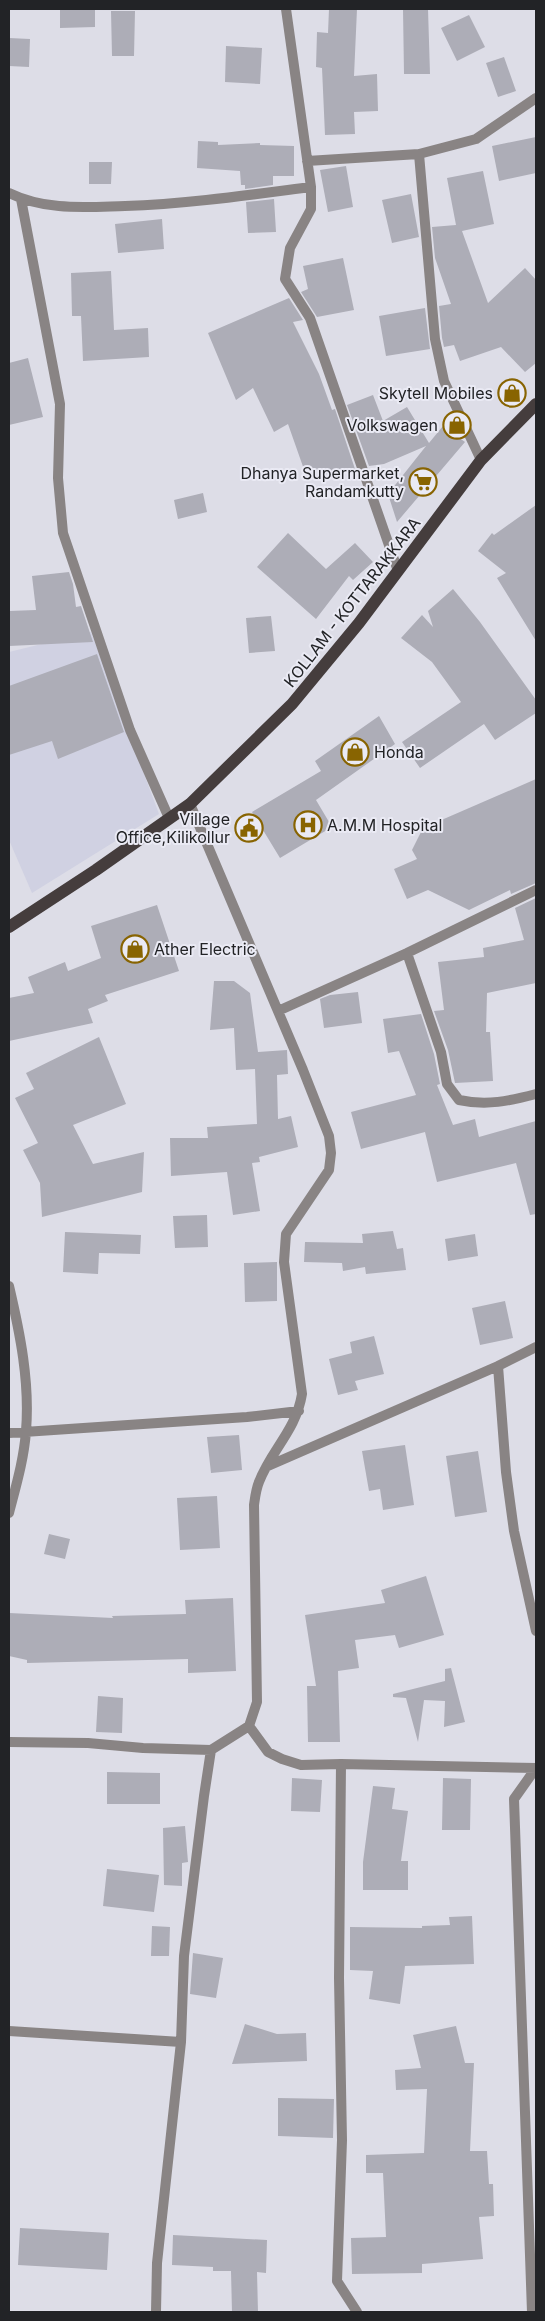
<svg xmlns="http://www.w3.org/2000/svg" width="545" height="2321" font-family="Inter,sans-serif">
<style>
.built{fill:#d0d1e2}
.building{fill:#adadb7}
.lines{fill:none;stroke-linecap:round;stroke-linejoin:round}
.minor{stroke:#898484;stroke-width:10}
.primary{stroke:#453d3d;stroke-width:12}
.labels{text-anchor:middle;stroke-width:4;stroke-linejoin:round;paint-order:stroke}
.poi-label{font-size:16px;fill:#222326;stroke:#eaeaf4;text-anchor:end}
.street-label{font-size:16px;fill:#222326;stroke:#eaeaf4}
</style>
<rect width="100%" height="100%" fill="#dddde7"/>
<path class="built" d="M91,632L159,814L32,893L9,840V652Z"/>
<path class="building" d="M60,9H95V27L60,28Z
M329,9H357L354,76L377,74L378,111L354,112L355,134L325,135L322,68L316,67L317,32L328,33Z
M403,9H428L430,74H404Z
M111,11H135L134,56H112Z
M469,15L485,47L457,61L441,28Z
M9,38L30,39L29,67L9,66Z
M226,46L262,48L260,84L225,82Z
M504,57L516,91L498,97L486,63Z
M536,137V173L499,181L492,146Z
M198,141L218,142V145L260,143V145L294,146V176H273V185L245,189V185H241L240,171L197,168Z
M89,162H112L111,184H89Z
M346,166L353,207L328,212L320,170Z
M483,171L494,224L462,231L488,303L525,268L536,280V363L525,372L501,347L460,361L454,345L444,347L442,338L439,306L451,304L435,258L432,227L456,225L447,178Z
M411,194L419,237L392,243L382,200Z
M274,199L276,232L248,233L246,202Z
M162,219L164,249L118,253L115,224Z
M343,258L354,310L317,317L301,292L308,289L303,266Z
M111,271L114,330L148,328L149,357L83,361L81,316H72L71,273Z
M289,298L303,320L293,322L319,374L332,410L335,409L355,469L307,478L288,424L274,432L253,388L236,400L208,333Z
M425,308L430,349L386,356L379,316Z
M28,358L43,417L9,425V363Z
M373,395L383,421L407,407L429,443L443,426L465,442L397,522L388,494L426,446L384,464L369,466L347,405Z
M203,493L207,512L178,519L174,500Z
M536,505V641L497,578L506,573L478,551L492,533L494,535Z
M288,533L326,569L355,543L373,562L353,580L349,576L316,619L257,567Z
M69,572L73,584L76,607L81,606L93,642L9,646V611L36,610L32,576Z
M453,589L480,622L536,700V713L495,740L484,724L420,768L402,742L461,702L432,662L401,638L422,615L433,627L428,611Z
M271,616L275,651L249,653L246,618Z
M97,654L124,732L58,759L52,741L9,755V686Z
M379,716L395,744L316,800L332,827L280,858L252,812L321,771L315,761Z
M536,779V883L511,894L510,890L469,910L428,890L407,899L394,869L417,859L412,850L423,828Z
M536,898V983L487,993L486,1032H490L493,1081L455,1083L448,1050L434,1011L444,1010L438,962L484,957L483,948L524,940L515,908Z
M157,905L179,971L105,995L108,1001L88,1009L93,1023L9,1041V998L34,993L28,977L65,962L68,971L101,958L91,926Z
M214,981H234L250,993L258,1052L287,1050L288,1074L277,1075L278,1119L291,1116L298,1147L259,1157L260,1162L252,1163L260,1211L233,1215L227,1172L171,1176L170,1138H208L207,1127L257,1124L255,1069L236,1070L234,1028L210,1030Z
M358,992L362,1023L324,1028L320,999L330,995Z
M421,1014L434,1054L440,1084L437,1085L453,1125L475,1119L479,1137L536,1121V1214L530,1215L516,1163L437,1182L425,1132L361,1149L351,1112L416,1095L399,1051L388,1053L383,1019Z
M99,1037L126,1104L73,1125L93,1164L144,1152L142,1192L42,1217L40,1183L23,1150L38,1143L15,1098L34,1089L26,1073Z
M207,1215L208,1247L175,1248L173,1216Z
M393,1231L397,1249L403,1248L406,1270L366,1274L365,1267L343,1271L342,1263L304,1262L305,1242L363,1243L362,1234Z
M65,1232L141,1235L140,1254L99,1253L98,1274L63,1272Z
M475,1234L478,1256L448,1261L445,1239Z
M277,1262V1301L245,1302L244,1263Z
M505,1301L513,1338L480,1345L472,1308Z
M374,1336L384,1374L355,1381L358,1390L338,1395L329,1359L352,1353L350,1342Z
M239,1435L242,1470L211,1473L207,1437Z
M405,1445L414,1505L383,1510L380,1489L369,1491L362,1451Z
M478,1451L487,1512L455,1517L446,1456Z
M217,1496L220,1548L180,1550L177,1498Z
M49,1534L70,1539L65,1559L44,1554Z
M426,1576L444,1635L399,1648L395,1635L355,1640L359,1668L338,1671L340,1742H308L307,1686H316L305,1615L385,1603L381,1590Z
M233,1598L236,1671L188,1673V1659L27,1663V1660L9,1656V1613L113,1618L112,1616L186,1614L185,1600Z
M451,1668L465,1722L444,1727L445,1701L424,1700L418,1742L406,1698L393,1697V1694L445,1681V1669Z
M98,1696L123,1698L122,1733L96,1732Z
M107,1772L160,1773V1804H107Z
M292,1778L322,1780L320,1812L291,1811Z
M443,1778L471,1779L470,1830H442Z
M373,1786L395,1788L392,1809L408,1811L401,1861H408V1890H363V1862Z
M185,1826L188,1862L182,1863V1886L164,1885L163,1828Z
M107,1869L159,1875L154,1912L103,1906Z
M472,1916L474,1964L405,1966L400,2004L369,1999L373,1971L350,1970V1927L422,1928V1926L450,1925L449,1917Z
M152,1926L170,1927L169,1956H151Z
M193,1953L223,1958L216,1998L190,1994Z
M245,2024L277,2034L306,2033L307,2061L232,2064Z
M456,2026L465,2063H474L470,2151H487L489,2184H493L494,2216L479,2217L483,2259L422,2264V2273L352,2274L351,2238L386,2237L383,2173H366V2155L424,2153L427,2089L396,2090L395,2070L421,2068L413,2035Z
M278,2098L334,2099L333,2138L278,2136Z
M20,2228L109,2233L107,2270L18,2265Z
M173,2235L267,2240L266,2273L257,2272L258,2312H232L231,2271H213V2267L172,2265Z"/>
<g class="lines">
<path class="minor" d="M286,9L311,187V209L290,248L285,279L310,318L398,571
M419,154L435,339L444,381L481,460
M307,161L419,154L476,139L536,98
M9,193C46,211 85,207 125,206C187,204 249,195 311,187
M21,199L60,404L58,478L63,533L130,730L169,818
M407,953L441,1052L447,1084L459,1100C487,1106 509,1101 536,1094
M278,1011L407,953L536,890
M9,1286C20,1333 30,1382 26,1431C24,1459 16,1486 9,1513
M498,1366L506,1472L514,1531L536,1631
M9,1433L247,1417L299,1411
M268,1466L498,1366L536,1347
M249,1726L268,1752L282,1759L301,1765L341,1764L536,1768
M9,1742L88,1743L143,1748L211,1750
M341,1764L339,1978L342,2140L337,2281L357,2312
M9,2031L181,2042
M156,2312L157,2263L181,2042L184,1956L204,1796L211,1750L249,1726L257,1702L254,1505C255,1498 256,1489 259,1482C271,1450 296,1431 302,1394L284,1262L286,1234L329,1170L331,1153L329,1136L303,1070L190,804
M532,2312L514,1799L536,1768"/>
<path class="primary" d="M9,927L96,870L190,804L292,704L359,623L481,460L536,404"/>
</g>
<defs>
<g id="shop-ring" transform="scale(1.4375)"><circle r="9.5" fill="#eaeaf4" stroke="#886401" stroke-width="1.5"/><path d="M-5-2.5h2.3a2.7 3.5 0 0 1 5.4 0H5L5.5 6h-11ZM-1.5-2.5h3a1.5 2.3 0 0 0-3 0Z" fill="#886401"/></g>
<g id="supermarket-ring" transform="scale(1.4375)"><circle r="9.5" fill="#eaeaf4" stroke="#886401" stroke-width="1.5"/><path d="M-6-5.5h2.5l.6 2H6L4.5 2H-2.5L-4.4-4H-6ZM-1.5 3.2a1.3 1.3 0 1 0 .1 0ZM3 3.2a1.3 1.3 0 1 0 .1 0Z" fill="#886401"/></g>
<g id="hospital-ring" transform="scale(1.4375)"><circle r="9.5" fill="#eaeaf4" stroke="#886401" stroke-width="1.5"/><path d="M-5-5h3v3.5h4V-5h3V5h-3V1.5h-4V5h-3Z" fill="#886401"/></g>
<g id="civic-ring" transform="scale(1.4375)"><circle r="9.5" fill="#eaeaf4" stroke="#886401" stroke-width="1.5"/><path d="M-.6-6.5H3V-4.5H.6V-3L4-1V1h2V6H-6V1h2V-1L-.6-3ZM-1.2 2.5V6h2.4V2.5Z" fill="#886401"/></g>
</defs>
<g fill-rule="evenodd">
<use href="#shop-ring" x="512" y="393"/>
<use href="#shop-ring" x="457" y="425"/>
<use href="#supermarket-ring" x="423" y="482"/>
<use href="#shop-ring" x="355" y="752"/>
<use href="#hospital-ring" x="308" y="825"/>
<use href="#civic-ring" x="249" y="828"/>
<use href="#shop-ring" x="135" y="949"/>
</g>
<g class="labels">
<g class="poi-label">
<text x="493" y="399">Skytell Mobiles</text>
<text x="438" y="431">Volkswagen</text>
<text x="404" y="479">Dhanya Supermarket,<tspan x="404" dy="18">Randamkutty</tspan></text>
<text x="374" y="758" text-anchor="start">Honda</text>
<text x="230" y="825">Village<tspan x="230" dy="18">Office,Kilikollur</tspan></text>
<text x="327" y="831" text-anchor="start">A.M.M Hospital</text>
<text x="154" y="955" text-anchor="start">Ather Electric</text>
</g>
<g class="street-label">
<text transform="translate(352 602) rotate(-52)" y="6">KOLLAM - KOTTARAKKARA</text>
</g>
</g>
<rect width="545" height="2321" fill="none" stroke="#222326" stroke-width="20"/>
</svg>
